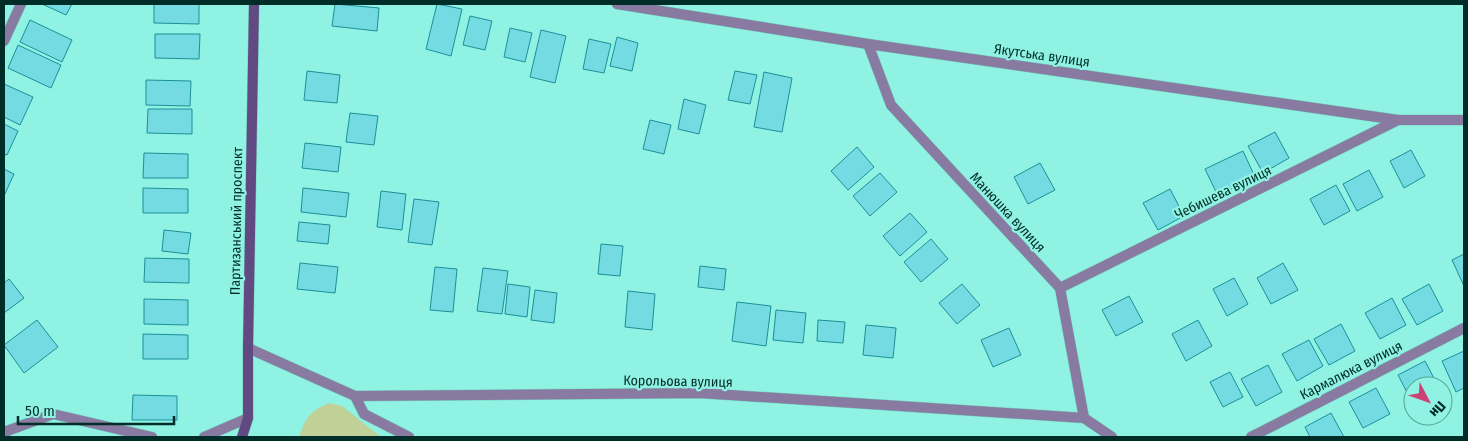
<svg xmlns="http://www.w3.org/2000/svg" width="1468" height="441" font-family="'Fira Sans Condensed',sans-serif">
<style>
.green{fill:#bfd196}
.building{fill:#75dbe3;stroke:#1b9098}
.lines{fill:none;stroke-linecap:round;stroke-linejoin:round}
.lane-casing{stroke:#76cfc1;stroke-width:11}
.street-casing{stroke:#76cfc1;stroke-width:11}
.secondary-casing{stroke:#76cfc1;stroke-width:11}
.lane{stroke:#897aa1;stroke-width:10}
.street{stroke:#897aa1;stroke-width:10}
.secondary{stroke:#614a81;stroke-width:10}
.labels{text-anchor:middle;stroke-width:4.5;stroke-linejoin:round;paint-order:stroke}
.street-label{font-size:14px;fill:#002d28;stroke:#90f2e2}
</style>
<rect width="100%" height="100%" fill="#90f2e2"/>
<path class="green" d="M329,403L342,406L381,437H299C306,417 309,412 329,403Z"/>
<path class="building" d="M42,4H72L66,15Z
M154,4H199V24L154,23Z
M335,4L379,8L377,31L332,26Z
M437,4L462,9L451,56L426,49Z
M470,16L492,21L485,50L463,45Z
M30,20L72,40L62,62L20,42Z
M510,28L532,33L525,62L504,57Z
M541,30L566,36L555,83L530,77Z
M155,34H200L199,59L155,58Z
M617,37L638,43L632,71L610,66Z
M589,39L611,44L604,73L583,69Z
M18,45L61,65L51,88L8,68Z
M307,71L340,75L337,103L304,100Z
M735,71L757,75L750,104L728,100Z
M764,72L792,78L782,132L754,127Z
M146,80L191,81L190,106L146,105Z
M4,84L33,97L20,125L4,117Z
M684,99L706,105L699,134L678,129Z
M148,109H192V134L147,133Z
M350,113L378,116L374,145L346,142Z
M650,120L671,125L664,154L643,149Z
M4,124L18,131L7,155L4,154Z
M1275,132L1289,158L1263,173L1248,146Z
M305,143L341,147L338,172L302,168Z
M857,147L874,167L848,190L831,171Z
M1411,150L1425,176L1404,188L1390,161Z
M1243,151L1255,177L1218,196L1205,169Z
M144,153L188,154V178H143Z
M1040,163L1055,190L1028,204L1014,177Z
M4,169L14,174L4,196Z
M1369,170L1383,197L1357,211L1343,184Z
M880,173L897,192L870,216L853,196Z
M1336,185L1350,211L1324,225L1310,199Z
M143,188L188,189V213H143Z
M303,188L349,193L346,217L301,212Z
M1170,189L1184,216L1158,230L1143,203Z
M381,191L406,194L402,230L377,227Z
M414,199L439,202L432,245L408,242Z
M910,213L927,232L900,256L883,236Z
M299,222L330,225L328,244L297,241Z
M164,230L191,233L188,254L162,251Z
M931,239L948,259L921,282L904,262Z
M601,244L623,246L620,276L598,274Z
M1464,254V286L1452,260Z
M145,258L189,259V283L144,282Z
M300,263L338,267L335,293L297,289Z
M1283,263L1298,290L1271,304L1257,278Z
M700,266L726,269L724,290L698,287Z
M435,267L457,269L453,312L430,310Z
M483,268L508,271L502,314L477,311Z
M1234,278L1248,304L1227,316L1213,289Z
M9,279L24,298L4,313V283Z
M508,284L530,287L527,317L505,314Z
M962,284L980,305L957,324L939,303Z
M1429,284L1443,311L1417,325L1402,299Z
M535,290L557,293L554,323L531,320Z
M628,291L655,294L652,330L625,327Z
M1129,296L1143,322L1116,336L1102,310Z
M1392,298L1406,325L1380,339L1365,313Z
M144,299L188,300V325L144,324Z
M737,302L771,306L766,346L732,341Z
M776,310L806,313L803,343L773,340Z
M37,320L58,347L24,373L4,345Z
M818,320L845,322L843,343L817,341Z
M1198,320L1212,346L1186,361L1172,334Z
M1341,324L1355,351L1329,365L1314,339Z
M866,325L896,328L893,358L863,355Z
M1009,328L1021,355L993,367L981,340Z
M143,334L188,335V359H143Z
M1309,340L1323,366L1297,381L1282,354Z
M1464,351V388L1456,392L1442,361Z
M1425,361L1438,386H1413L1412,402L1398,375Z
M1268,365L1282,392L1256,406L1241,379Z
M1230,372L1243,397L1223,407L1210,382Z
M1376,388L1390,414L1363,428L1349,402Z
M133,395L177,396V420H132Z
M1331,413L1344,437H1310L1305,427Z"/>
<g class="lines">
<g class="lane-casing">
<path id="lane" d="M355,396L364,414L409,437"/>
</g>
<g class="street-casing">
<path id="street" d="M617,4L868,44L1398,120H1464
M4,41L21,4
M868,44L891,105L1060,288L1084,418
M1060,288L1398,120
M248,348L355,396L699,393L1084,418L1112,437
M4,436L7,431L53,414L152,437
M204,437L248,418
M1251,437L1464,328"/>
</g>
<g class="secondary-casing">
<path id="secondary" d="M242,437L248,418V348L254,4"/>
</g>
<use href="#lane" class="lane"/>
<use href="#street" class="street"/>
<use href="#secondary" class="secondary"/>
</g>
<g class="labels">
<g class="street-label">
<text transform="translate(1042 55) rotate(8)" y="5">Якутська вулиця</text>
<text transform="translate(1223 192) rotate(-26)" y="5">Чебишева вулиця</text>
<text transform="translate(1008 212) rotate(47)" y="5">Манюшка вулиця</text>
<text transform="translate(236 221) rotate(-89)" y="5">Партизанський проспект</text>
<text transform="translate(1351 370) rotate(-27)" y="5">Кармалюка вулиця</text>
<text transform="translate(678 381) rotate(1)" y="5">Корольова вулиця</text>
</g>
</g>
<rect width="1468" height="441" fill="none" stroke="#002d28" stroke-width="10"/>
<g transform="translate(1428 401) rotate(131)"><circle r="24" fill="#90f2e2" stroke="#56a398"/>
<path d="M0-4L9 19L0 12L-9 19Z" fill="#cd4174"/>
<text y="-8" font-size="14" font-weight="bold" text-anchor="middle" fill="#002d28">Пн</text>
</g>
<path d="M18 416v8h156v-8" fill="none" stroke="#002d28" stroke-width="2.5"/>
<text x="25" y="416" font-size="15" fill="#002d28" stroke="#90f2e2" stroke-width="4" paint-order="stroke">50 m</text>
</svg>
